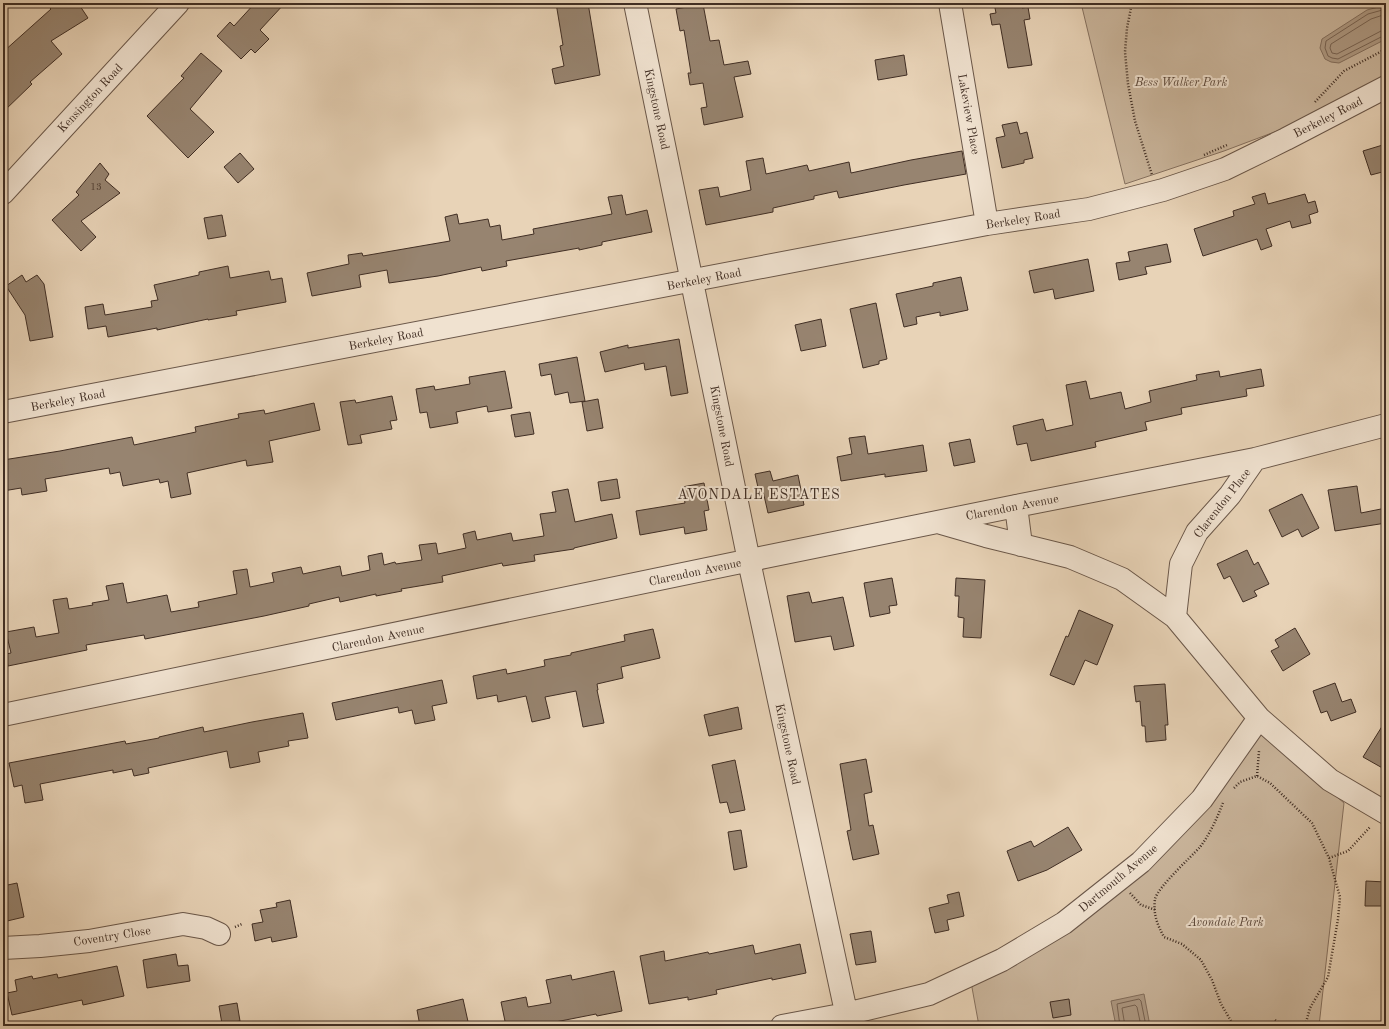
<svg xmlns="http://www.w3.org/2000/svg" width="1389" height="1029" font-family="'Old Standard TT',serif">
<style>
.green{fill:#cbb79e;stroke:#867261}
.water{fill:#af9b85;stroke:#836f5e}
.lines{fill:none;stroke-linecap:round;stroke-linejoin:round}
.shore{stroke:#786454;stroke-width:1}
.building{fill:#978470;stroke:#402e24}
.minor-casing{stroke:#6a5749;stroke-width:24}
.path{stroke:#402e24;stroke-width:2.5;stroke-dasharray:1 2;stroke-linecap:butt}
.minor{stroke:#f0e2d0;stroke-width:22}
.labels{text-anchor:middle;stroke-width:4;stroke-linejoin:round;paint-order:stroke}
.number-label{font-size:10px;fill:#564437}
.park-label{font-size:12px;font-style:italic;fill:#5c493c;stroke:#f0e2d0}
.street-label{font-size:12px;fill:#402e24;stroke:#f0e2d0}
.quarter-label{font-size:14px;letter-spacing:1px;fill:#402e24;stroke:#f0e2d0}
</style>
<rect width="100%" height="100%" fill="#e8d3b7"/>
<filter id="stains"><feTurbulence type="fractalNoise" baseFrequency=".005" numOctaves="4"/><feColorMatrix values="0 0 0 0 .2 0 0 0 0 .09 0 0 0 0 .02 0 0 0 .5 -.17"/></filter>
<radialGradient id="worn" r=".72"><stop offset=".6" stop-color="#630" stop-opacity="0"/><stop offset="1" stop-color="#630" stop-opacity=".3"/></radialGradient>
<path class="green" d="M1081,3H1386V82L1309,119L1224,151L1125,184Z
M1261,732L1344,803L1319,1026H979L971,982L1131,873Z"/>
<path class="water" d="M1386,5V39L1339,63L1331,62L1325,59L1320,48L1322,39L1367,10Z
M1144,994L1150,1026H1116L1111,1001Z"/>
<g class="lines">
<path class="shore" d="M1386,9L1368,14L1326,41L1325,48L1328,56L1332,58L1338,59L1383,36H1386
M1386,14L1371,19L1331,44L1330,48L1332,53L1337,54L1381,31L1386,30
M1120,1026L1117,1004L1139,999L1141,1001L1146,1026
M1125,1026L1122,1008L1135,1005L1137,1007L1141,1026"/>
</g>
<path class="building" d="M57,3H78L88,18L51,41L62,54L30,82L32,84L3,112V52L51,9L50,8Z
M255,3H285L260,30L269,39L255,53L251,49L241,59L217,36L230,22L234,26Z
M556,3H588L600,75L555,84L552,69L564,66L560,46L563,45Z
M994,3H1021L1022,8L1028,7L1030,19L1024,20L1032,65L1008,68L1000,24L992,25L990,14L996,13Z
M703,4L710,41L719,40L724,65L748,61L751,74L734,77L743,117L704,125L701,108L707,107L703,83L690,85L688,73H691L684,30L680,31L676,9Z
M201,53L222,71L190,109L214,132L188,158L147,116L184,78L181,76Z
M904,55L907,75L878,80L875,60Z
M1017,122L1020,134L1027,132L1033,158L1024,160V163L1002,168L996,138L1005,136L1002,125Z
M1386,144V171L1371,175L1363,151Z
M962,151L966,174L904,185L839,198L837,191L814,196V199L773,208V212L706,225L699,190L718,187L720,197L751,190L746,161L763,158L766,174L807,165L809,171L849,162L851,173L911,160Z
M240,153L254,169L238,183L224,167Z
M100,163L109,174L105,180L120,193L81,221L96,237L81,251L52,220L79,195L76,192Z
M1265,193L1268,204L1305,194L1308,203L1315,201L1318,212L1309,215L1311,223L1292,228L1290,221L1266,229L1272,246L1261,250L1257,239L1203,256L1194,229L1234,216L1233,211L1255,204L1252,197Z
M622,195L626,215L647,210L652,232L602,242V245L579,250V248L506,261L507,266L482,271L481,267L438,276L389,283L387,270L359,275L361,287L312,296L307,273L349,264L348,255L362,253L363,256L450,241L445,217L457,214L459,224L488,219L490,227L500,225L502,240L534,234L533,229L612,214L608,197Z
M222,215L226,236L208,239L204,218Z
M1167,244L1171,262L1145,267L1147,274L1119,280L1116,263L1130,261L1128,252Z
M1088,259L1094,291L1055,299L1053,289L1034,293L1029,271Z
M228,266L230,278L269,271L271,280L282,278L286,302L236,311L237,315L208,320V319L157,330V328L108,337L106,326L88,329L85,307L103,304L105,315L152,307L151,301L158,300L154,285L199,275V272Z
M22,275L26,282L37,275L44,284L53,337L30,341L25,315L6,286Z
M961,277L968,310L940,316V312L916,317L917,324L904,327L896,294L933,286V283Z
M876,303L887,359L879,361V364L863,368L850,309Z
M821,319L826,346L801,351L795,325Z
M679,339L688,393L671,396L666,366L645,370L644,363L605,372L600,352L628,345V348Z
M577,357L585,401L570,403L568,392L555,395L551,374L541,376L539,364Z
M1261,369L1264,386L1246,389L1247,396L1181,408L1182,414L1145,422L1147,430L1095,442L1096,447L1031,461L1027,443L1017,445L1013,426L1043,419L1046,431L1073,425L1066,385L1086,381L1090,399L1121,392L1125,409L1151,402L1149,391L1197,380L1196,375L1219,371L1220,377Z
M505,371L512,408L488,412L487,406L456,412L458,423L430,428L427,412L420,413L416,389L434,386L435,390L470,384L469,377Z
M392,396L397,420L390,421L392,429L360,435L362,443L348,445L340,402L355,400L356,403Z
M598,399L603,428L587,431L582,402Z
M314,403L320,430L269,441L273,462L247,466L246,460L187,473L191,494L171,498L168,481L160,483L159,479L123,486L120,472L110,474L109,468L45,479L47,491L22,495L21,488L3,491V460L60,451L132,437L134,445L196,432L195,427L239,418L238,414L264,410L265,414Z
M530,412L534,434L515,437L511,415Z
M865,436L868,454L923,445L927,471L885,477V474L841,481L837,457L852,454L849,438Z
M970,439L975,462L954,466L949,443Z
M770,471L773,481L798,475L804,505L768,513L763,491L759,492L755,474Z
M617,479L620,498L601,501L598,482Z
M704,483L709,510L704,511L707,530L685,534L684,527L640,535L636,511L685,503L682,487Z
M1357,486L1361,513L1386,508V523L1335,531L1328,490Z
M568,489L575,522L612,514L617,538L574,548V549L534,555L535,561L503,566L502,563L442,576L443,582L401,589L402,591L376,596V594L340,602L339,597L309,604V606L264,616L145,639L144,635L86,645L87,650L8,666L6,654L11,653L6,632L34,627L36,637L59,633L53,600L67,598L69,609L93,605L92,603L109,600L106,586L123,583L127,603L167,595L171,612L199,607L198,602L237,594L233,571L247,569L250,587L274,582L272,573L301,567L303,574L340,566L342,576L370,570L368,556L382,553L384,565L395,562L396,564L422,560L419,545L436,543L438,554L466,548L463,534L475,531L477,540L511,533L513,541L544,536L540,514L556,512L552,492Z
M1302,494L1319,528L1302,537L1298,529L1282,537L1269,510Z
M1247,550L1254,565L1258,562L1269,584L1254,591L1257,596L1243,602L1230,576L1224,579L1217,564Z
M892,578L897,605L889,606L890,613L870,617L864,583Z
M956,578L985,580L981,638L963,637L964,618L958,617L959,596H955Z
M809,592L812,603L843,597L854,646L834,650L831,636L795,642L787,596Z
M1079,610L1113,625L1097,665L1085,660L1074,685L1050,675L1066,636L1068,637Z
M1295,628L1310,654L1283,671L1271,651L1279,647L1275,640Z
M653,629L660,658L621,667L623,678L597,684L598,690H597L604,723L583,727L576,691L545,697L550,718L532,722L526,696L498,702L497,695L477,699L473,676L506,669L507,674L545,666L544,660L571,655V653L625,641L624,635Z
M442,680L447,703L432,706L435,720L415,724L412,710L399,713L398,707L336,720L332,703Z
M1335,683L1342,702L1351,699L1356,712L1331,721L1327,711L1321,713L1313,691Z
M1165,684L1168,725H1165L1166,740L1146,742L1145,726H1142L1140,701L1136,702L1134,686Z
M738,707L742,729L709,736L704,715Z
M303,713L308,738L288,741L289,746L258,752L260,762L230,768L227,751L148,768L149,773L134,776L132,769L113,773V770L40,784L43,800L25,803L22,785L14,787L9,763L125,741L126,744L159,738V737L203,727L204,732L252,722Z
M1386,720V770L1363,757Z
M866,759L872,792L864,794L869,826L873,825L879,854L853,860L847,831L851,830L840,764Z
M735,760L745,810L730,813L727,802L720,803L712,765Z
M1068,827L1082,850L1047,870L1018,881L1007,851L1031,841L1034,847Z
M741,830L747,867L734,870L728,832Z
M1366,881L1386,882V906H1365Z
M17,883L24,917L3,922V886Z
M959,892L964,916L947,920L949,930L935,933L929,908L949,903L947,895Z
M290,900L297,937L272,942L271,937L255,941L252,924L263,922L260,910L277,907L276,903Z
M871,931L876,962L856,965L850,934Z
M800,944L806,973L772,980V978L716,990L717,994L688,1000V997L649,1004L640,956L664,951L665,961L708,952L709,954L753,945L755,954Z
M176,954L178,966L188,965L190,981L147,988L143,960Z
M117,966L124,996L83,1005L82,1000L12,1015L7,993L17,991L15,980L32,976L33,979L57,974L58,978Z
M614,971L622,1011L597,1016L596,1014L535,1026H506L501,1002L526,997L528,1007L551,1003L546,980L571,975L572,980Z
M463,999L469,1026H420L417,1010Z
M1069,999L1071,1015L1053,1018L1050,1002Z
M237,1003L240,1021L222,1024L219,1006Z"/>
<g class="lines">
<g class="minor-casing">
<path id="minor" d="M635,3L749,561L849,1026
M950,3L987,224
M3,193L178,3
M3,412L987,224L1089,209L1163,190L1225,169L1286,139L1386,87
M1255,459L1230,495L1197,532L1181,564L1175,617L1259,718L1330,780L1386,813
M1016,506L1021,545
M941,523L986,536L1070,557L1122,579L1175,617
M3,715L765,557L1016,506L1255,459L1386,425
M3,948L40,946L89,941L183,924L206,928L219,934
M782,1026L846,1014L929,994L1002,960L1064,923L1141,862L1202,799L1259,718"/>
</g>
<path class="path" d="M1132,3L1127,28L1125,52L1128,84L1135,121L1152,175
M1315,102L1344,71L1386,49
M1204,155L1227,145
M1257,776L1259,751
M1234,788L1240,782L1257,776L1270,783L1312,823L1329,858L1340,897L1338,919L1328,977L1310,1008L1305,1026
M1223,803C1217,818 1210,834 1200,847C1191,857 1158,887 1155,899C1153,914 1157,924 1164,937L1182,944L1201,960L1212,980L1221,1004L1234,1026
M1329,858L1348,851L1370,827
M1130,893L1141,905L1156,910
M235,927L242,924
M1275,1020L1283,1026"/>
<use href="#minor" class="minor"/>
</g>
<g class="labels">
<g class="number-label">
<text x="96" y="190">13</text>
</g>
<g class="park-label">
<text x="1181" y="86">Bess Walker Park</text>
<text x="1226" y="926">Avondale Park</text>
</g>
<g class="street-label">
<text transform="translate(90 98) rotate(-47)" y="4">Kensington Road</text>
<text transform="translate(657 109) rotate(78)" y="4">Kingstone Road</text>
<text transform="translate(969 114) rotate(80)" y="4">Lakeview Place</text>
<text transform="translate(1328 117) rotate(-27)" y="4">Berkeley Road</text>
<text transform="translate(1023 219) rotate(-9)" y="4">Berkeley Road</text>
<text transform="translate(704 279) rotate(-11)" y="4">Berkeley Road</text>
<text transform="translate(386 339) rotate(-11)" y="4">Berkeley Road</text>
<text transform="translate(68 400) rotate(-11)" y="4">Berkeley Road</text>
<text transform="translate(722 426) rotate(79)" y="4">Kingstone Road</text>
<text transform="translate(1222 503) rotate(-52)" y="4">Clarendon Place</text>
<text transform="translate(1012 507) rotate(-11)" y="4">Clarendon Avenue</text>
<text transform="translate(695 572) rotate(-12)" y="4">Clarendon Avenue</text>
<text transform="translate(378 638) rotate(-12)" y="4">Clarendon Avenue</text>
<text transform="translate(788 744) rotate(78)" y="4">Kingstone Road</text>
<text transform="translate(1118 878) rotate(-40)" y="4">Dartmouth Avenue</text>
<text transform="translate(112 936) rotate(-9)" y="4">Coventry Close</text>
</g>
<g class="quarter-label">
<text x="759" y="499">AVONDALE ESTATES</text>
</g>
</g>
<rect width="1389" height="1029" fill="none" stroke="#e8d3b7" stroke-width="16"/>
<rect x="4" y="4" width="1381" height="1021" fill="none" stroke="#402e24" stroke-width="2"/>
<rect x="8" y="8" width="1373" height="1013" fill="none" stroke="#402e24"/>
<rect width="100%" height="100%" filter="url(#stains)"/>
<rect width="100%" height="100%" fill="url(#worn)"/>
</svg>
